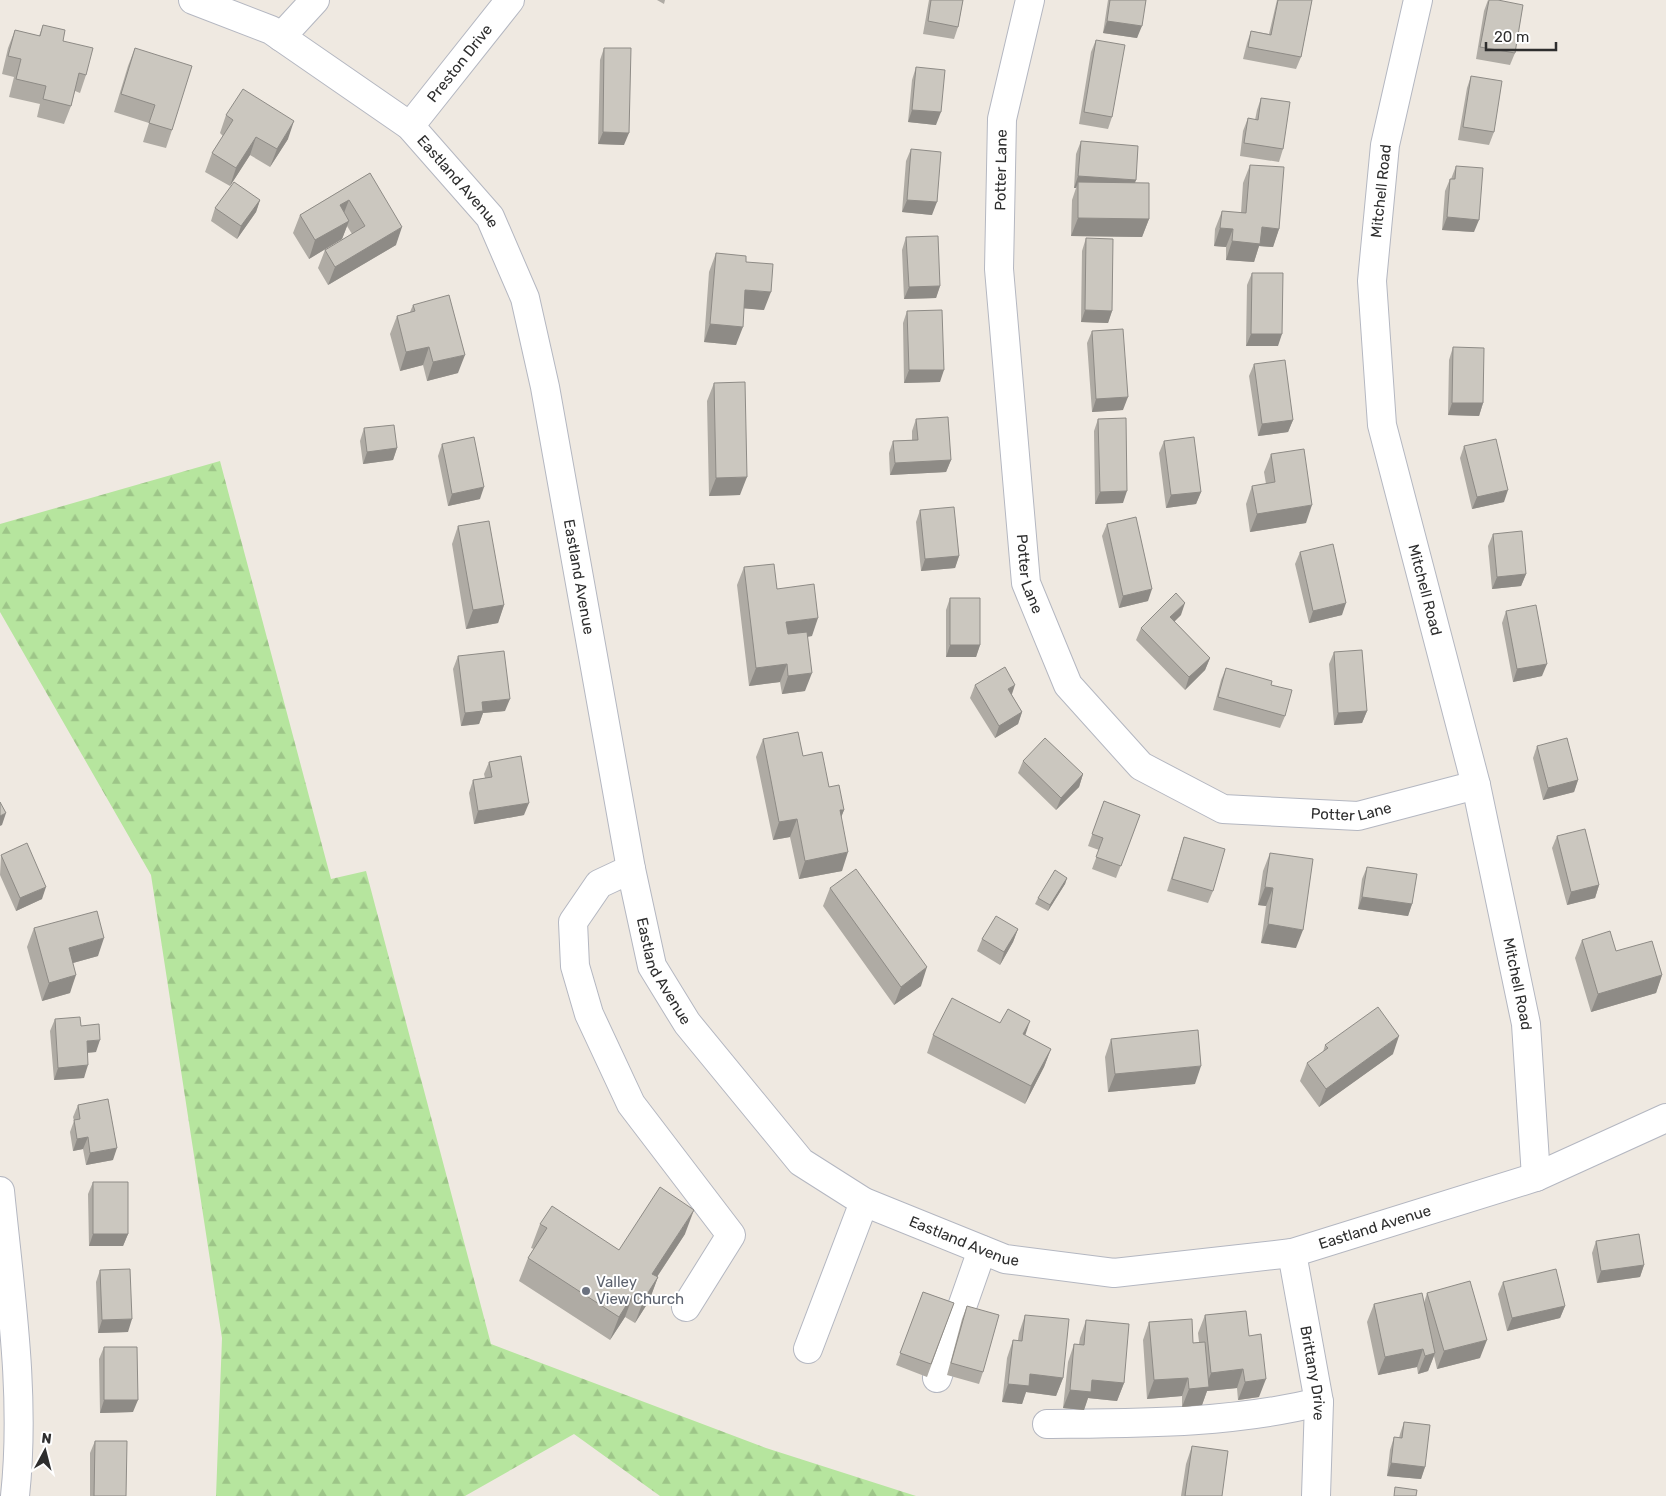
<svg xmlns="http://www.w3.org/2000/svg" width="1666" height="1496" font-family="Rubik,sans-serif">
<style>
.forest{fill:url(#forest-firs)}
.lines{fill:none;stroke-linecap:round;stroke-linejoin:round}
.minor-casing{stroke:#b4b7c1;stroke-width:30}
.minor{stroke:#fff;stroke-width:28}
.wall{fill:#afaba4}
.shaded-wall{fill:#8e8b86}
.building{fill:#cbc7bf;stroke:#8e8b86}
.worship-dot{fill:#6b7280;stroke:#fff;stroke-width:2}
.labels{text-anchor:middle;stroke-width:4;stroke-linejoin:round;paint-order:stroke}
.street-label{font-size:15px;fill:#2e2e2e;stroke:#fff}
.worship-label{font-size:15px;fill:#5b616d;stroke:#fff;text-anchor:start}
</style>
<defs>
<pattern id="forest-firs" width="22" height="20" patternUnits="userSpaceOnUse" patternTransform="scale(1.25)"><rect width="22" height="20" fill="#b6e59e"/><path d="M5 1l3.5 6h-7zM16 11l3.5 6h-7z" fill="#9dc588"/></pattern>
</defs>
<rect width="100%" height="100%" fill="#efe9e1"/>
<path class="forest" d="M220,461L331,879L366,871L491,1344L766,1448L916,1496H660L574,1434L465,1496H216L222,1338L151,875L0,612V524Z"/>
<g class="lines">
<g class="minor-casing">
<g id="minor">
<path id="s1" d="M193,0L271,30L410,126L490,217L525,298L545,387L631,869L652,966L687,1023L801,1162L864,1202L1005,1259L1114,1273L1292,1253L1536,1177L1666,1118"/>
<path id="s2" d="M1030,0L1002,119L999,269L1026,583L1068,685L1141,766L1223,809L1358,816L1476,785"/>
<path id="s3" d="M1418,0L1385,145L1372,281L1382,425L1476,785L1526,1024L1536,1177"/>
<path d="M281,37L315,0"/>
<path id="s4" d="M410,126L510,0"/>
<path d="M631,869L599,884L573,922L575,966L589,1014L631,1104L731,1235L686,1307"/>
<path d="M0,1191C10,1292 26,1395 15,1496"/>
<path id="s5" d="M1292,1253L1319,1402L1316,1496"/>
<path d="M808,1349L864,1202"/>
<path d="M937,1378L982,1250"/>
<path d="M1047,1424C1137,1423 1230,1424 1319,1402"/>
</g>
</g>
<use href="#minor" class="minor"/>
</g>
<path class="wall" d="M657,0H665L664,4Z
M929,0H963L958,27L954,39L923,34Z
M1108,0H1146L1137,38L1103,33Z
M1277,0H1312L1301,57L1296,69L1243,59L1247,43L1251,31L1269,34Z
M1488,0L1515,53L1510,65L1476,59L1484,11Z
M43,25L63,41L86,75L80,93L75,91L71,106L64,124L37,117L40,104L9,97L14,77L2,74L8,48L15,30L39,36Z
M1096,40L1112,117L1108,129L1079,124L1091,52Z
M135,48L172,130L166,148L143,142L149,123L114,112L128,66Z
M604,48L624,145L598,144L600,60Z
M916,67L936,125L908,122L912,80Z
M1471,76L1494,132L1489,145L1458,140L1467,88Z
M1261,98L1283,149L1279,162L1240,156L1243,131L1248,118L1255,120L1257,110Z
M226,115L288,139L270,167L250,155L230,186L205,172L212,153L223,136L220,133Z
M1081,141L1136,180L1135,182L1149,219L1142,237L1071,236L1072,200L1076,188H1074L1076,154Z
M911,149L932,215L902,212L906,161Z
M1250,165L1279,229L1273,247L1259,246L1254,262L1226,260V247L1214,246L1215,229L1222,211L1241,213L1243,183Z
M1456,166L1474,232L1442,230L1445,191L1450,179H1451Z
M370,173L396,245L328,285L318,268L325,250L352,234L347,226L342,239L309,259L293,233L300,215Z
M260,200L256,212L237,239L211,221L215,208Z
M906,237L940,286L936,298L904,299L902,250Z
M1086,238L1112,311L1108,323L1081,322L1082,251Z
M716,253L746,262L764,310L744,308L736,345L704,342L709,272Z
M1252,273L1278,346H1246L1247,285Z
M413,305L458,373L427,381L423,365L400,371L390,334L397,316L410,312Z
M907,311L940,382L904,383L903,323Z
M1092,331L1123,410L1092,412L1087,343Z
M1453,347L1483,403L1479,416L1448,415L1449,360Z
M1254,364L1293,420L1288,432L1258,436L1249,376Z
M714,383L740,495L709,496L707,401Z
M916,419L951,460L946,472L890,475L889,453L893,441L912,440V431Z
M1098,419L1123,503L1095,504L1094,431Z
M364,428L397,448L393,460L363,464L360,441Z
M1164,441L1201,492L1196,504L1166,508L1159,453Z
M442,444L480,499L448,506L438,456Z
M1464,446L1504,502L1472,509L1460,458Z
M1271,454L1306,523L1250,532L1246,504L1252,486L1266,484L1264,472Z
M920,510L959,556L955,568L921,571L916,522Z
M1107,524L1148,601L1119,608L1102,536Z
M458,526L504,605L498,623L466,629L452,544Z
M1493,534L1526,574L1521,586L1492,589L1488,546Z
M1300,552L1342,615L1309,623L1295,564Z
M744,567L777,589L812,636L807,637L805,691L782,694L780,682L749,686L737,585Z
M950,598L980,645L976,657H946V610Z
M1506,611L1542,676L1513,682L1502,623Z
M1181,615L1174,621L1210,658L1205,670L1185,690L1136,640L1141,628Z
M1334,652L1367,711L1362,723L1334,725L1329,664Z
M458,656L505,711L483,713L479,724L461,726L453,669Z
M1226,668L1271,685L1285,716L1280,728L1213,710L1221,680Z
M975,685L1012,695L1022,712L1018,724L995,738L970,698Z
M763,739L803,756L829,787L844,810L841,817L842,871L799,879L790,837L773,840L756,757Z
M1537,746L1578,780L1574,792L1543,800L1533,758Z
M1023,761L1083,774L1079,787L1056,810L1018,773Z
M489,762L524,815L474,824L469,793L473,780L485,778L484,774Z
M1104,801L1140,815L1116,878L1092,869L1099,850L1088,846Z
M1557,836L1599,885L1595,898L1567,905L1552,848Z
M1184,837L1213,891L1208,903L1167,891Z
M1270,853L1296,948L1261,943L1266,906L1258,905L1263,871Z
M1,855L42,899L16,911L0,875Z
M1367,867L1412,904L1408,916L1358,909L1362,879Z
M1067,878L1065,884L1048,911L1035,904L1038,898Z
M830,888L921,986L894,1005L823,906Z
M34,928L98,956L73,963L70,993L42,1001L27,947Z
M1018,929L1013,942L1000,965L977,951L982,939Z
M1582,940L1616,951L1662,975L1656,993L1591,1012L1575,958Z
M55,1019L81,1026L96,1052L87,1053L84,1078L54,1080L50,1031Z
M933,1035L1051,1049L1044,1067L1025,1104L927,1053Z
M1111,1039L1195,1084L1108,1092L1105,1057Z
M1325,1045L1393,1054L1319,1107L1300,1081L1307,1063L1323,1052Z
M78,1105L113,1160L86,1165L83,1149L73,1151L70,1132L74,1121L73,1117Z
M93,1182L128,1234L123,1246H89L88,1194Z
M540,1224L619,1250L685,1234L657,1277H658L649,1301L635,1323L625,1317L610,1340L519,1281L528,1258L534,1249L531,1248Z
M1596,1241L1644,1265L1640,1277L1597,1283L1592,1253Z
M100,1270L128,1332L98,1333L96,1282Z
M1503,1282L1565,1306L1560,1318L1507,1331L1498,1294Z
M923,1292L954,1303L927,1377L896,1365Z
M1427,1293L1480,1358L1437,1369L1434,1356L1428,1371L1418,1374L1417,1367L1378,1375L1367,1322L1374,1304L1424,1303Z
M967,1306L983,1372L979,1384L947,1375L962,1319Z
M1025,1315L1063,1378L1056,1396L1026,1392L1022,1404L1002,1402L1007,1358L1013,1340H1018L1019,1333Z
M1205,1315L1249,1336L1259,1397L1238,1400L1237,1388L1207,1391L1202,1405L1182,1407V1396L1147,1399L1143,1340L1149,1322L1193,1343L1199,1342L1198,1333Z
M1086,1320L1124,1383L1117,1401L1088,1398L1084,1410L1063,1408L1068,1362L1074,1344H1079L1080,1338Z
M104,1347L133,1412L100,1413L99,1359Z
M1404,1422L1425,1467L1421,1479L1387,1476L1390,1450L1394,1437L1399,1438L1400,1434Z
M95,1441L126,1496H90V1453Z
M1192,1446L1222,1496H1181L1186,1464Z"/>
<path class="shaded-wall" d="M1107,21L1142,26L1137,38L1103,33Z
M912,110L941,112L936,125L908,122Z
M294,121L288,139L270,167L277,149Z
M603,132L629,133L624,145L598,144Z
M256,137L250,155L230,186L236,168Z
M1078,176L1136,180L1131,192L1078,182L1076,188H1074Z
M260,200L256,212L237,239L241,226Z
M349,200L342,218L340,205Z
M907,200L937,202L932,215L902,212Z
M1447,217L1479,220L1474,232L1442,230Z
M1078,218L1149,219L1142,237L1071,236Z
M349,221L342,239L309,259L315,240Z
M402,227L396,245L328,285L335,267Z
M1262,227L1279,229L1273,247L1259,246L1254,262L1226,260L1232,241Z
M1220,228L1233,229L1226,247L1214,246Z
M940,286L936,298L904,299L909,287Z
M745,290L771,292L764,310L739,308Z
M1085,310L1112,311L1108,323L1081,322Z
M710,324L743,327L736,345L704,342Z
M1251,334H1282L1278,346H1246Z
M429,347L423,365L400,371L406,352Z
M465,355L458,373L427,381L433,362Z
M909,370H944L940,382L904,383Z
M1128,397L1123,410L1092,412L1096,399Z
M1452,403H1483L1479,416L1448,415Z
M1293,420L1288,432L1258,436L1262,424Z
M397,448L393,460L363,464L367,452Z
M951,460L946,472L890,475L895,463Z
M747,477L740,495L709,496L716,478Z
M484,487L480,499L448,506L452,494Z
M1508,490L1504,502L1472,509L1477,497Z
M1127,491L1123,503L1095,504L1100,492Z
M1201,492L1196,504L1166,508L1171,495Z
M1312,505L1306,523L1250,532L1257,514Z
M959,556L955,568L921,571L925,559Z
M1526,574L1521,586L1492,589L1497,577Z
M1152,589L1148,601L1119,608L1123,596Z
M1185,603L1181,615L1166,630L1170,617Z
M1346,603L1342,615L1309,623L1313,611Z
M504,605L498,623L466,629L473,610Z
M818,618L812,636L780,640L786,622Z
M950,645H980L976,657H946Z
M1210,658L1205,670L1185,690L1189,677Z
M787,664L780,682L749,686L756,668Z
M1547,664L1542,676L1513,682L1517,669Z
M812,673L805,691L782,694L788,676Z
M1015,685L1011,697L1008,689Z
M510,699L505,711L483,713L479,724L461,726L465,713L482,702Z
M1367,711L1362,723L1334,725L1338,713Z
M1022,712L1018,724L995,738L999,726Z
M1083,774L1079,787L1056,810L1061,798Z
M1578,780L1574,792L1543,800L1548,788Z
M529,803L524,815L474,824L478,811Z
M840,810H844L837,828Z
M6,813L2,825L0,826V816Z
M797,819L790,837L773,840L779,822Z
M848,852L842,871L799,879L805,861Z
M1067,878L1065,884L1048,911L1050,905Z
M1599,885L1595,898L1567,905L1571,892Z
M46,887L42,899L16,911L20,898Z
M1265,887L1273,888L1266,906L1258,905Z
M1362,897L1412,904L1408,916L1358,909Z
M1268,924L1303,930L1296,948L1261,943Z
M1018,929L1013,942L1000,965L1004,952Z
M104,938L98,956L62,966L69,948Z
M927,967L921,986L894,1005L901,987Z
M76,975L70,993L42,1001L49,983Z
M1662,975L1656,993L1591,1012L1598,994Z
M1030,1021L1024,1039L1023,1034Z
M1399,1036L1393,1054L1319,1107L1326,1089Z
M100,1040L96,1052L82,1053L87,1041Z
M1051,1049L1044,1067L1025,1104L1031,1086Z
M88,1065L84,1078L54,1080L58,1068Z
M1201,1066L1195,1084L1108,1092L1115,1074Z
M88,1137L83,1149L73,1151L77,1139Z
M117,1148L113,1160L86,1165L90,1153Z
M694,1210L685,1234L643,1298L652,1274Z
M93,1234H128L123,1246H89Z
M1644,1265L1640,1277L1597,1283L1601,1271Z
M658,1277L649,1301L635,1323L644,1299Z
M634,1293L625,1317L610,1340L619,1317Z
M1565,1306L1560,1318L1507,1331L1512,1318Z
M132,1319L128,1332L98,1333L102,1320Z
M1487,1340L1480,1358L1437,1369L1444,1351Z
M1423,1349L1417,1367L1378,1375L1385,1357Z
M1435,1353L1428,1371L1418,1374L1425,1356Z
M1243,1369L1237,1388L1207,1391L1202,1405L1182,1407L1189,1389L1206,1387L1211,1373Z
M1030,1374L1063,1378L1056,1396L1026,1392L1022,1404L1002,1402L1008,1384Z
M1188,1378L1182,1396L1147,1399L1154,1380Z
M1266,1379L1259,1397L1238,1400L1245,1382Z
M1092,1380L1124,1383L1117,1401L1088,1398L1084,1410L1063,1408L1070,1390Z
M104,1400H138L133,1412L100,1413Z
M1391,1463L1425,1467L1421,1479L1387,1476Z"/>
<path class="building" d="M931,0H963L958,27L928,21Z
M1110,0H1146L1142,26L1107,21Z
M1278,0H1312L1301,57L1248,47L1251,31L1271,35Z
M1489,0H1498L1523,5L1515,53L1480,47Z
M43,25L65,30L63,41L93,48L86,75L79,73L71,106L43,99L46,86L16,79L21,59L8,56L15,30L40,36Z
M1096,40L1125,45L1112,117L1084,112Z
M135,48L192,66L172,130L149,123L155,105L121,94Z
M604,48H631L629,133L603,132Z
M916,67L945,70L941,112L912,110Z
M1471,76L1502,81L1494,132L1463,127Z
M243,89L294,121L277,149L256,137L236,168L212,153L233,120L226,115Z
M1261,98L1290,102L1283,149L1244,143L1248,118L1258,120Z
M1081,141L1138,146L1136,180L1078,176Z
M911,149L941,152L937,202L907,200Z
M1250,165L1284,167L1279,229L1262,227L1260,244L1232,241L1233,229L1220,228L1222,211L1246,213Z
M1456,166L1483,168L1479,220L1447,217L1450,179H1455Z
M370,173L402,227L335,267L325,250L365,226L349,200L340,205L349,221L315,240L300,215Z
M234,182L260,200L241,226L215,208Z
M1078,182L1149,183V219L1078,218Z
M938,236L940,286L909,287L906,237Z
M1086,238L1113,239L1112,311L1085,310Z
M716,253L746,256V262L773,264L771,292L745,290L743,327L710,324Z
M1252,273H1283L1282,334H1251Z
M449,295L465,355L433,362L429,347L406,352L397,316L415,311L413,305Z
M942,310L944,370H909L907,311Z
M1123,329L1128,397L1096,399L1092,331Z
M1453,347L1484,348L1483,403H1452Z
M1285,360L1293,420L1262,424L1254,364Z
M745,382L747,477L716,478L714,383Z
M948,417L951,460L895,463L893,441L918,440L916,419Z
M1126,418L1127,491L1100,492L1098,419Z
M394,425L397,448L367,452L364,428Z
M474,437L484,487L452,494L442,444Z
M1194,437L1201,492L1171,495L1164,441Z
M1496,439L1508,490L1477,497L1464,446Z
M1304,449L1312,505L1257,514L1252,486L1275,482L1271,454Z
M954,507L959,556L925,559L920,510Z
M1136,517L1152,589L1123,596L1107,524Z
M489,521L504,605L473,610L458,526Z
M1522,531L1526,574L1497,577L1493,534Z
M1333,544L1346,603L1313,611L1300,552Z
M774,564L777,589L814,584L818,618L786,622L788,634L807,632L812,673L788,676L787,664L756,668L744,567Z
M1176,593L1185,603L1170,617L1210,658L1189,677L1141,628Z
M950,598H980V645H950Z
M1536,605L1547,664L1517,669L1506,611Z
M1362,650L1367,711L1338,713L1334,652Z
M504,651L510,699L482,702L483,711L465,713L458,656Z
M1005,667L1015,685L1008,689L1022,712L999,726L975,685Z
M1226,668L1272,681L1271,685L1292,690L1285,716L1218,697Z
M798,732L803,756L822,752L829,787L839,785L844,810H840L848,852L805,861L797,819L779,822L763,739Z
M1045,738L1083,774L1061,798L1023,761Z
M1567,738L1578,780L1548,788L1537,746Z
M521,756L529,803L478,811L473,780L492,777L489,762Z
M1104,801L1140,815L1121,866L1096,857L1103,838L1092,834Z
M0,802L6,813L0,816Z
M1585,829L1599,885L1571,892L1557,836Z
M1184,837L1225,849L1213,891L1172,879Z
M27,843L46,887L20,898L1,855Z
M1270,853L1313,859L1303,930L1268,924L1273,888L1265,887Z
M1367,867L1417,874L1412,904L1362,897Z
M856,869L927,967L901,987L830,888Z
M1055,870L1067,878L1050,905L1038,898Z
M97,911L104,938L69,948L76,975L49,983L34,928Z
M996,916L1018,929L1004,952L982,939Z
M1610,931L1616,951L1652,941L1662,975L1598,994L1582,940Z
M952,998L1000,1023L1008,1009L1030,1021L1023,1034L1051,1049L1031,1086L933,1035Z
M1378,1007L1399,1036L1326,1089L1307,1063L1328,1048L1325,1045Z
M80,1017L81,1026L99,1024L100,1040L87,1041L88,1065L58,1068L55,1019Z
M1198,1030L1201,1066L1115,1074L1111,1039Z
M108,1099L117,1148L90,1153L88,1137L77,1139L74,1120L80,1119L78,1105Z
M93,1182H128V1234H93Z
M660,1187L694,1210L652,1274L658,1277L644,1299L634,1293L619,1317L528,1258L547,1228L540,1224L552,1206L619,1250Z
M1639,1234L1644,1265L1601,1271L1596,1241Z
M130,1269L132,1319L102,1320L100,1270Z
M1556,1269L1565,1306L1512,1318L1503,1282Z
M1470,1281L1487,1340L1444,1351L1427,1293Z
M923,1292L954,1303L931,1364L900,1353Z
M1422,1293L1435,1353L1425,1356L1423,1349L1385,1357L1374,1304Z
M967,1306L999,1315L983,1372L951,1363Z
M1246,1311L1249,1336L1261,1334L1266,1379L1245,1382L1243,1369L1211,1373L1205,1315Z
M1025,1315L1069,1319L1063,1378L1030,1374L1029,1386L1008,1384L1013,1340L1022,1341Z
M1192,1319L1193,1343L1205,1342L1209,1387L1189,1389L1188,1378L1154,1380L1149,1322Z
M1086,1320L1129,1324L1124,1383L1092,1380L1091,1392L1070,1390L1074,1344L1084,1345Z
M104,1347H137L138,1400H104Z
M1404,1422L1430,1425L1425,1467L1391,1463L1394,1437L1402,1438Z
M95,1441H127L126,1496H94Z
M1192,1446L1228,1451L1222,1496H1185Z
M1395,1487L1417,1490L1416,1496H1394Z"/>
<circle class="worship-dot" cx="586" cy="1291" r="5"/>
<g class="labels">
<g class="street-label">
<text dy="5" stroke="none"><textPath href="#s4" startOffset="80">Preston Drive</textPath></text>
<text transform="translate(1001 170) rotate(-89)" y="5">Potter Lane</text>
<text dy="5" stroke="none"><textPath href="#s1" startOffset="326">Eastland Avenue</textPath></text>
<text transform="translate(1381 191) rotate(-84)" y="5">Mitchell Road</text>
<text dy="5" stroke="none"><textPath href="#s2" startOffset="579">Potter Lane</textPath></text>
<text dy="5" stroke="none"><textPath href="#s1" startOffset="746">Eastland Avenue</textPath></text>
<text dy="5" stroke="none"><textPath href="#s3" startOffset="600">Mitchell Road</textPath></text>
<text dy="5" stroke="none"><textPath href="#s2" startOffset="1028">Potter Lane</textPath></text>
<text dy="5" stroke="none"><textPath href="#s1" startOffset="1151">Eastland Avenue</textPath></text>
<text dy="5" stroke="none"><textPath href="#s3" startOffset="1005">Mitchell Road</textPath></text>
<text dy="5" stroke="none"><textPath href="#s1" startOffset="1991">Eastland Avenue</textPath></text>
<text dy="5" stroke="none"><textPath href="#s1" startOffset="1571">Eastland Avenue</textPath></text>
<text dy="5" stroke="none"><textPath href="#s5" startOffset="122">Brittany Drive</textPath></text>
</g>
<g class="worship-label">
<text x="596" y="1287">Valley<tspan x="596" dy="17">View Church</tspan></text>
</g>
</g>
<g transform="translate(45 1451) rotate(7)" stroke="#ffffff" stroke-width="4" paint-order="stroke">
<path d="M0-4L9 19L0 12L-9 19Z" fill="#2e2e2e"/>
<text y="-8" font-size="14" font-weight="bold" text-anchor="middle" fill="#2e2e2e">N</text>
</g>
<path d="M1486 42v8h70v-8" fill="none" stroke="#2e2e2e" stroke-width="2.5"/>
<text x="1494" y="42" font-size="15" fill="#2e2e2e" stroke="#ffffff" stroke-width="4" paint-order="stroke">20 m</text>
</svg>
